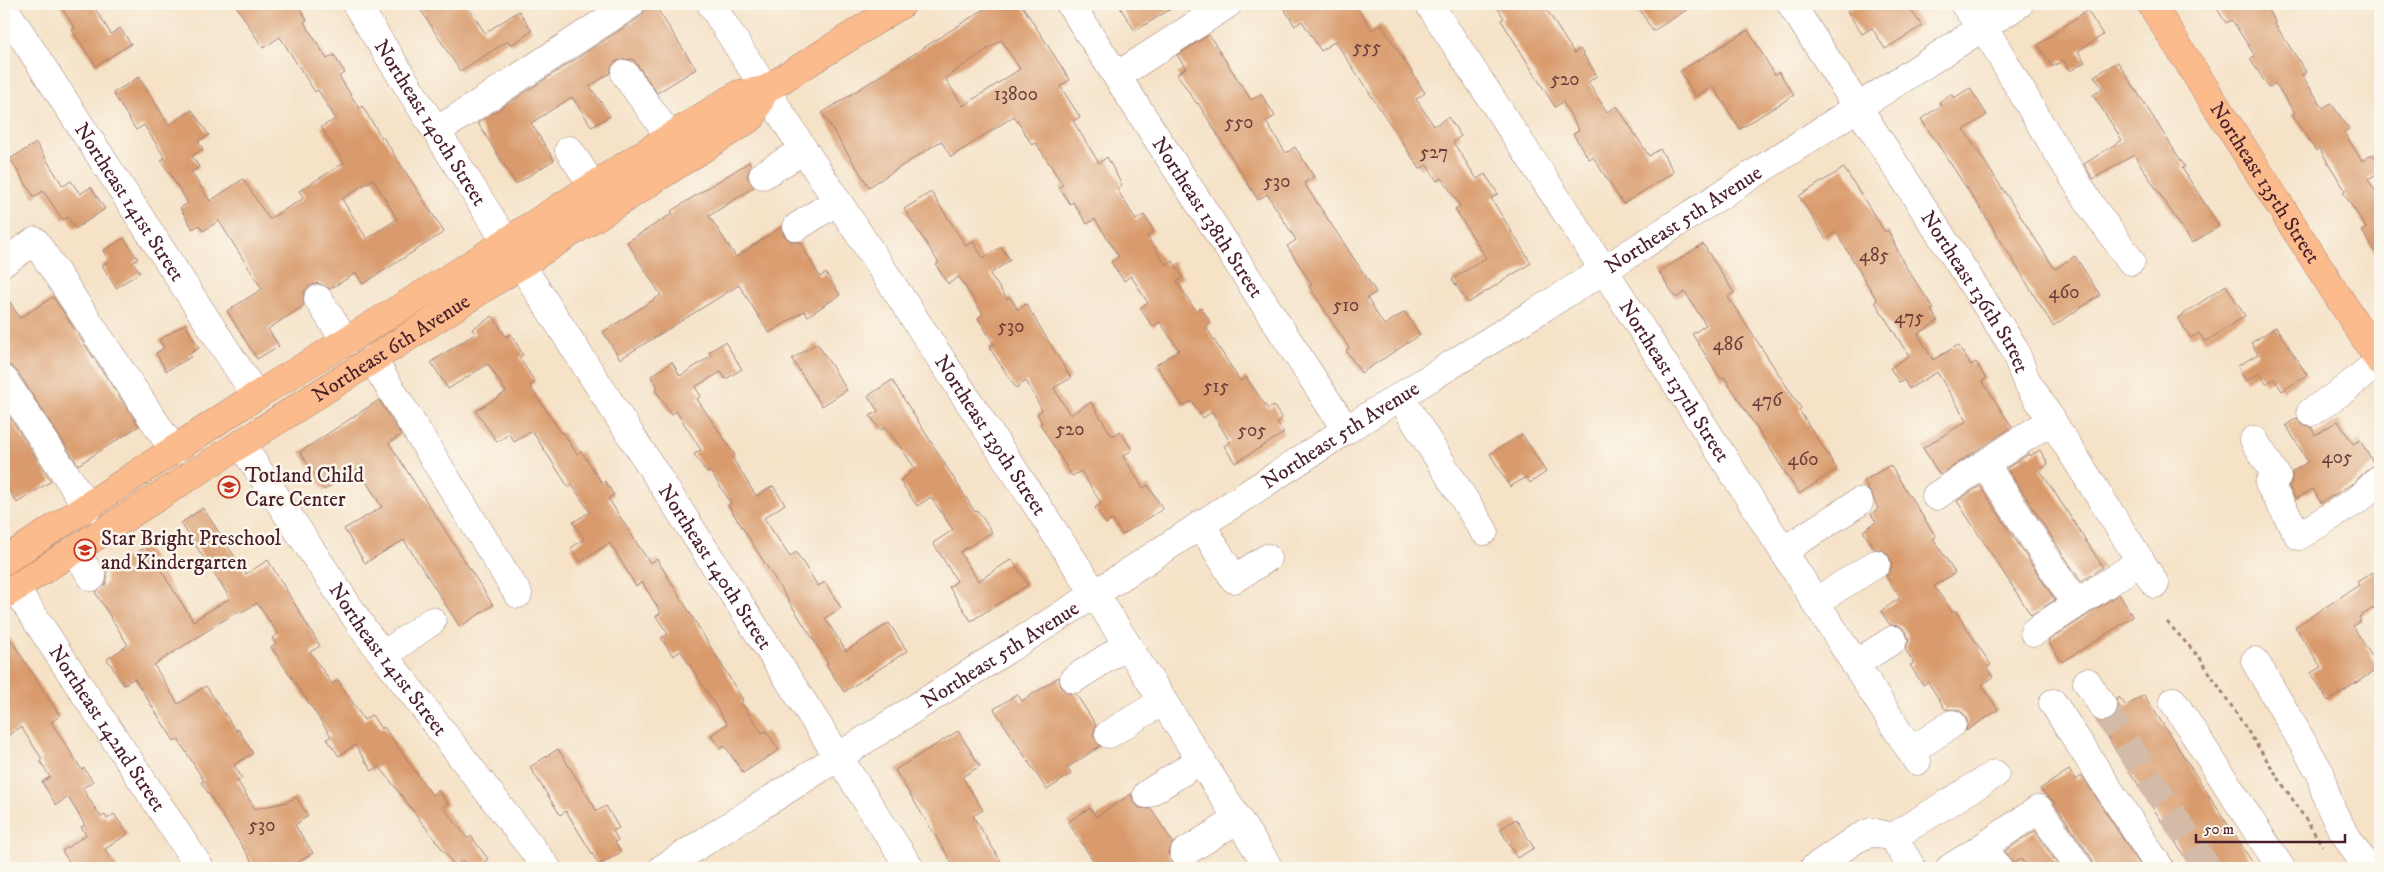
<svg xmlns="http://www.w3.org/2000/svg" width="2384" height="872" font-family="'IM FELL DW Pica',serif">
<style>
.building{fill:#d99b6d;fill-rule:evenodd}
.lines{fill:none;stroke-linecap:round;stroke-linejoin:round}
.minor-tunnel{stroke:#d3bba8;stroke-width:28;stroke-dasharray:28 14;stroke-linecap:butt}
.minor-casing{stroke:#a08079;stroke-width:29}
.major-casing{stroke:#a08079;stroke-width:29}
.path{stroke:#a08079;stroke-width:3;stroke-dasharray:4 4;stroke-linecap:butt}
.minor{stroke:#fff;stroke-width:28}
.major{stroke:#fbbb8c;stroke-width:28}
.labels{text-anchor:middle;stroke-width:5;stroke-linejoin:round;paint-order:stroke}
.number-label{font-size:19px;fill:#6e3e3c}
.street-label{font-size:21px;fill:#4a1f2b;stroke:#fbf7ec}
.poi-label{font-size:21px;fill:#4a1f2b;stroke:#fbf7ec;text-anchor:start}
</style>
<rect width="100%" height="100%" fill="#fbf7ec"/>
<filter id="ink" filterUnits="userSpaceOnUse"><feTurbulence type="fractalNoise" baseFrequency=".02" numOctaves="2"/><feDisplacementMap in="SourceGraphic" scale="10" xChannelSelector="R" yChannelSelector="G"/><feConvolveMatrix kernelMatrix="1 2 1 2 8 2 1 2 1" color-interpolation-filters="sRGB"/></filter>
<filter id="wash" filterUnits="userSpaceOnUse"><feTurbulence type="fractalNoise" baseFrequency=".0096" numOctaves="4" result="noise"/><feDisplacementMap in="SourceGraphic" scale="20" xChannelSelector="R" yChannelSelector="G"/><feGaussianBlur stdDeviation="1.12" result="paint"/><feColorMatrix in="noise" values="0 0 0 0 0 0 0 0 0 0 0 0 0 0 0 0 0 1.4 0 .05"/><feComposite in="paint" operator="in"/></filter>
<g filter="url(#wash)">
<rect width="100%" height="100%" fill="#f5e2c7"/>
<g id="blocks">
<path class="building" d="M59,4H92L111,34L120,28L131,44L96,66L72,30L75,28Z
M235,4H297L307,20L304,22L327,59L334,55L345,73L339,76L359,108L362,106L382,138L383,137L444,232L363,284L356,273L330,289L318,283L309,286L304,292L303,306L268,329L279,346L257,359L227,311L262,289L219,221L203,231L199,225L193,229L180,208L188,203L161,160L165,158L144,125L136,130L113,93L139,77L169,125L192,110L209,135L198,141L203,149L192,156L199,167L191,172L210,201L243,179L269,219L304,198L299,191L344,163L321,127L336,119L318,90L315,92L280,37L263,48ZM373,179L397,219L367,239L342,199Z
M417,4H466L485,33L519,11L532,31L511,45L508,41L460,71Z
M654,4L696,69L657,93L633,59L616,61L611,67L610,73L590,86L610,116L592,127L572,97L531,123L554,160L516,184L478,123L640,17L645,10Z
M992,4H1021L1070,80L1060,86L1080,117L1073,121L1099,163L1107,157L1122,185L1117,189L1136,220L1144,215L1154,231L1147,236L1166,265L1173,261L1183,277L1177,282L1196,311L1201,307L1211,323L1206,327L1240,381L1246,377L1268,409L1274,406L1282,419L1277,423L1284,433L1235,463L1224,446L1230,442L1212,412L1203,418L1192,401L1183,406L1156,365L1179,350L1160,322L1153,327L1140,308L1148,303L1131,276L1124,281L1111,262L1119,257L1095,219L1087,224L1073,202L1070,204L1059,187L1063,185L1036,143L1032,145L1014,116L951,157L941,141L869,187L822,113ZM1001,40L1020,69L963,106L945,78Z
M1118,4H1179L1135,31Z
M1281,4H1355L1372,30L1381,24L1425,93L1416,99L1434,126L1448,117L1461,136L1453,142L1477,179L1485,174L1498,194L1491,198L1531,263L1468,303L1452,279L1486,258L1455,209L1460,206L1442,178L1437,181L1427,165L1420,169L1335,41L1321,51L1302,21L1295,26Z
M1495,4H1543L1574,53L1580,49L1597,76L1588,82L1607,112L1617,106L1649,156L1660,149L1674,172L1623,204L1593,157L1589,159L1573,134L1579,130L1563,102L1555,107L1501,20L1504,18Z
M1636,4H1696L1653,31Z
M1859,4H1907L1922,26L1885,49L1872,28L1862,34L1847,11Z
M2214,4H2264L2276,23L2275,24L2306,72L2302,75L2323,108L2331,103L2349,129L2344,132L2362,161L2373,154L2380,167V172L2368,179L2380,198V259L2362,231L2366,228L2343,192L2345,190L2319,148L2316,151L2292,115L2295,113L2275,83L2269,88L2250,59L2255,56L2232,20L2226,23Z
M2087,10L2103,35L2078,51L2085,62L2070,71L2063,60L2052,67L2038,45Z
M1748,30L1775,75L1779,72L1794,95L1740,129L1713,86L1696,97L1680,71Z
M1209,35L1251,100L1261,94L1275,116L1266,122L1286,153L1295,147L1314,177L1304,183L1376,292L1367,298L1384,325L1405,312L1420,335L1361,373L1346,350L1349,348L1309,286L1312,285L1287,246L1296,240L1267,194L1258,200L1198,103L1197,104L1177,74L1186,68L1177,55Z
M2118,62L2185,167L2182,168L2219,226L2192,243L2134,155L2093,179L2084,164L2122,140L2093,95L2103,89L2094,76Z
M1970,88L1987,115L1964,130L2055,269L2075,256L2100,295L2053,326L1990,223L1921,119L1941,106L1939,102L1951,94L1954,98Z
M36,143L63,186L71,181L80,194L91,187L105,209L75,229L68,217L63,220L43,191L34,197L10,159Z
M749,162L751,165L747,176L754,187L709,216L736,257L781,227L784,235L790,241L800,242L820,277L826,273L840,295L808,316L804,311L769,333L739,285L620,359L603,332L661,295L627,242L673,213L671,211Z
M1844,168L1885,232L1888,230L1904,264L1934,309L1931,310L1938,321L1918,334L1933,360L1958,345L1971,365L1976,362L1986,379L1982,381L2012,427L1940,475L1923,448L1967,421L1937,372L1909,389L1904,380L1899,382L1890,368L1909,356L1875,302L1877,300L1836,232L1826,239L1799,196Z
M931,192L966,246L973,242L983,258L1001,247L1010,260L990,274L1007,299L1010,297L1018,310L1026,304L1071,378L1054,388L1070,415L1091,402L1112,436L1120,431L1132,450L1123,456L1143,488L1148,485L1163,509L1122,535L1112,520L1106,524L1100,516L1095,508L1101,503L1081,471L1072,476L1040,424L1042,423L1037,414L1042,410L1026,381L1016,388L989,347L994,344L978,318L983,314L959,277L948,284L936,265L939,263L904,209Z
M124,238L138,259L133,262L140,272L116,288L102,265L109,261L103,251Z
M1703,244L1734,293L1728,297L1801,408L1799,410L1837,469L1799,494L1724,377L1721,379L1692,334L1706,325L1685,292L1676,298L1659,272Z
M2226,285L2245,316L2205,342L2199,333L2191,338L2178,318Z
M4,293L20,318L53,297L139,426L78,465L17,371L11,366L4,364Z
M493,316L506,337L511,334L523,355L519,357L535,382L530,386L561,433L563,432L577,454L581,451L602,483L605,481L614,495L608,498L638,545L650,563L657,559L743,700L741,702L762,733L766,731L779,750L743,773L725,746L720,749L711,735L727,724L681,651L673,656L661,638L668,634L656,616L661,613L642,582L636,586L610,543L580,562L571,548L584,539L573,522L590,512L572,485L569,488L532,431L514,442L509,434L497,442L476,411L506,392L488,364L448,389L431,362L475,334L472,329Z
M185,324L199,348L189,354L191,357L166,371L156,353L164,348L159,340Z
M2276,327L2307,375L2282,391L2274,379L2266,384L2260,373L2246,381L2238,366L2258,354L2251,343Z
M725,342L742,369L726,379L721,372L695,387L701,396L697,399L735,455L732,457L756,496L773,486L785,504L764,518L790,557L796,552L818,586L825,582L841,608L825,618L846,651L889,623L907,651L844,692L826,664L828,663L728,505L731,503L710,471L707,473L694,454L701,450L676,411L671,415L655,389L658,387L651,376L672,362L680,376L711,356L709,352Z
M817,343L847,390L822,406L792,359Z
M892,380L975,512L978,511L992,532L960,552L978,581L1012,559L1028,585L971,621L949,587L957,581L933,543L953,530L931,497L917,506L900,481L915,468L886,427L880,430L870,416L878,411L868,396Z
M379,400L401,435L389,443L493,605L460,627L404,540L365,563L344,529L382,507L358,469L324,490L300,452Z
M4,408L51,481L17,503L4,483Z
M2297,418L2304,426L2311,427L2315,435L2338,421L2353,444L2360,440L2374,464L2352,484L2321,503L2313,489L2296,499L2289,487L2292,482V472L2308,462L2286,425Z
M1522,434L1546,472L1530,483L1526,477L1510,487L1490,454Z
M2040,450L2048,464L2040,470L2103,567L2081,582L2007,468L2029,454L2030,456Z
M1890,465L1936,537L1933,538L1955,573L1934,586L1952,612L1955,610L1991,665L1987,668L1993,677L1982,685L1998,710L1966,731L1968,723L1965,715L1959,710L1945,709L1928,682L1923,685L1910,665L1914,663L1905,649L1909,640L1906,631L1900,626L1890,625L1881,611L1900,598L1886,576L1890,573L1892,564L1889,556L1883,550L1874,549L1863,531L1876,522L1871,514L1878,509L1872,494L1866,488L1868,487L1864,481Z
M1980,486L2055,600L2031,615L1957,501Z
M203,508L246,574L268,560L320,646L310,652L332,684L338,680L364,720L372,715L381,729L384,727L432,795L438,790L448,804L443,807L468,839L471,836L488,859L476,868H468L462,860L455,866L379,766L372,771L355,745L339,756L327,739L331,736L271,647L276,644L272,638L278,634L257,603L240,613L238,611L154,665L178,704L206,686L236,731L238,729L253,753L234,765L242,778L237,780L255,809L287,802L296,797L308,816L295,825L313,853L289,868H256L201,782L204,781L178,739L174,741L134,678L124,685L107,659L128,645L95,592L106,584V572L146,547L193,621L230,598L181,523Z
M2380,568V604L2359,617L2361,621L2353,626L2379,668L2328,701L2311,673L2321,667L2295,627L2359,585L2357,582Z
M2119,594L2133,617L2062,662L2048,641Z
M4,629L60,716L51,722L82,770L84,768L93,782L82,788L101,817L105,815L107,819L114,814L128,834L105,849L118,868H73L62,851L86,835L81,827L85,825L68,797L56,805L42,782L50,777L40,761L42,759L21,727L4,738Z
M1059,677L1061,688L1067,693L1076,694L1096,725L1093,735L1100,746L1067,768L1071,774L1047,790L994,709L1017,694L1022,701Z
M2144,695L2256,868H2192L2097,721L2104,723L2111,720L2117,715L2119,707L2116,699L2119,697L2126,706Z
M958,731L980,766L962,777L983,810L973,816L1005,868H955L895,770Z
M558,749L597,811L606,806L619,828L613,831L618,840L615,842L621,852L599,865L566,811L560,815L530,767Z
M2069,770L2076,780L2082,776L2142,868H2094L2092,859L2052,800L2040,789Z
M1131,794L1134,802L1139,808L1151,809L1173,843L1168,853L1172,862L1163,868H1098L1068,822L1090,808L1096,817Z
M1516,819L1534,848L1517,858L1500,829Z
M2035,831L2060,868H2027L2021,859L2013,864L2005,851Z"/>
</g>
</g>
<g filter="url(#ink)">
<use href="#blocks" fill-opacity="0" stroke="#a08079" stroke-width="1"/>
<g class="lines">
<path class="minor-tunnel" d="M2103,707L2207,868"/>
<g class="minor-casing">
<g id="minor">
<path id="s1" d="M356,4L506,242"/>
<path id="s2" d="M711,4L804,150L1095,594L1269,868"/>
<path id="s3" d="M1070,4L1346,430"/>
<path id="s4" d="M1429,4L1604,270L1917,761"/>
<path id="s5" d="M1791,4L2014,348L2026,380L2155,584"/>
<path d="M1964,4L1994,44L2041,125L2092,207L2131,261"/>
<path id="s6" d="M4,8L256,396"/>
<path d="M625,74L670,137"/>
<path d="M1117,76L1228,4"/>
<path d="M437,131L631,4"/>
<path d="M569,150L593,186"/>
<path d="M763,175L804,150"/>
<path d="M797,227L837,201"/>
<path d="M4,262L35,241L174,451"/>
<path id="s7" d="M521,265L910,868"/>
<path d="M318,299L346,342"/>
<path d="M372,359L518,594"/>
<path d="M4,380L88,508"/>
<path d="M1400,397L1484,531"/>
<path d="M2311,412L2341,392L2380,361"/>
<path d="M2254,440L2277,477L2269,484L2299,536L2360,498L2380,478"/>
<path id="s8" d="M241,444L364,630L547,868"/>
<path d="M1985,464L2076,604"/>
<path d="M1936,496L2052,420"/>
<path d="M1201,524L1234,579L1267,558"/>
<path d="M74,550L92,577"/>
<path d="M1783,551L1859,502"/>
<path id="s9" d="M15,588L200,868"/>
<path d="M1815,602L1876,564"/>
<path d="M2034,632L2141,561"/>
<path d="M384,655L432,621"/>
<path d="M2255,661L2321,774C2326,808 2345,835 2364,863"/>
<path d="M1855,664L1893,640"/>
<path d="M1074,679L1127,645"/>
<path d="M2087,682L2103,707"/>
<path d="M2173,701L2281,868"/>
<path d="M2053,703L2160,868"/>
<path d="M1109,734L1163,701"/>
<path d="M1911,751L1952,724"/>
<path d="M1147,794L1201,760"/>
<path d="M1983,847L2039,809L2079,868"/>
<path d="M1184,853L1238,819"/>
<path id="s10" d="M663,868L1095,594L1346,430L1604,270L2019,4"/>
<path d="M1814,868L1856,839L1871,832L1893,837"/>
<path d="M1912,868L1893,837L1995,774"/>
<path d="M1950,868L1983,847L1998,868"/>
</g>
</g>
<g class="major-casing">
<g id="major">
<path id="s11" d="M2151,4L2380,362"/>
<path d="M4,561L256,396L459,272L670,137L739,94L765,90L902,4"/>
<path id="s12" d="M4,595L752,117L765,90"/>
</g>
</g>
<path class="path" d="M2167,622L2200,658L2323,846"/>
<use href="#minor" class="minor"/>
<use href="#major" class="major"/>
</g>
</g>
<defs>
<g id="school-ring" transform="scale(1.125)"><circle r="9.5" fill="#fbf7ec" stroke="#c8321e" stroke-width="1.5"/><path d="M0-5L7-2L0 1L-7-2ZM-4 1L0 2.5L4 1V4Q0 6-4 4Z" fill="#c8321e"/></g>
</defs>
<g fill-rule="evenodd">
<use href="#school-ring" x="229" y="487"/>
<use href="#school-ring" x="85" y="550"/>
</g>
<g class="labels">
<g class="number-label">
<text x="1367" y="53">555</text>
<text x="1565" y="85">520</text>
<text x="1016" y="100">13800</text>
<text x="1239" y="128">550</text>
<text x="1434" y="158">527</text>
<text x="1277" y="187">530</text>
<text x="1874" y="261">485</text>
<text x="2064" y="298">460</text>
<text x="1346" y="311">510</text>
<text x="1909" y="323">475</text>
<text x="1011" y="332">530</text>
<text x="1728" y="350">486</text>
<text x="1216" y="392">515</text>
<text x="1767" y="406">476</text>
<text x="1070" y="435">520</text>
<text x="1252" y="436">505</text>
<text x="2337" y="463">405</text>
<text x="1803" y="465">460</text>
<text x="262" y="831">530</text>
</g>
<g class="street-label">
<text dy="7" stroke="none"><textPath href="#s1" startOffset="140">Northeast 140th Street</textPath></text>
<text dy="7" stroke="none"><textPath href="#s11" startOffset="212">Northeast 135th Street</textPath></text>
<text dy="7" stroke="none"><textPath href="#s6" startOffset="231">Northeast 141st Street</textPath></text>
<text dy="7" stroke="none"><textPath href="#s3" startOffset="254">Northeast 138th Street</textPath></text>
<text dy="7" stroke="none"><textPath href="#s10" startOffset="1209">Northeast 5th Avenue</textPath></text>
<text dy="7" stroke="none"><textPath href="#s5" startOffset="342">Northeast 136th Street</textPath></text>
<text dy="7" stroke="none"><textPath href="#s12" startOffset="459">Northeast 6th Avenue</textPath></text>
<text dy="7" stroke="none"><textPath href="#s4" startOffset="450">Northeast 137th Street</textPath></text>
<text dy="7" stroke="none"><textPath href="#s2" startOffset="514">Northeast 139th Street</textPath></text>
<text dy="7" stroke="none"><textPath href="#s10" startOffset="804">Northeast 5th Avenue</textPath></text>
<text dy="7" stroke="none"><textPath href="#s7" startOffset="359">Northeast 140th Street</textPath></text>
<text dy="7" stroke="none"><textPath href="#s10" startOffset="399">Northeast 5th Avenue</textPath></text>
<text dy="7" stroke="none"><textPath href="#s8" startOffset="261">Northeast 141st Street</textPath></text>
<text dy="7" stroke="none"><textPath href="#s9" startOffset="168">Northeast 142nd Street</textPath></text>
</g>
<g class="poi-label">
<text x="245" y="482">Totland Child<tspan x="245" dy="24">Care Center</tspan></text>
<text x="101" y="545">Star Bright Preschool<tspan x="101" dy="24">and Kindergarten</tspan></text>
</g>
</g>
<rect width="2384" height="872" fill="none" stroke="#fbf7ec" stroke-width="20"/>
<path d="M2196 834v8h149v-8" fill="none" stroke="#4a1f2b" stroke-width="2.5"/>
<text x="2204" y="834" font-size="15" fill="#4a1f2b" stroke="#fbf7ec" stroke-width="4" paint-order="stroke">50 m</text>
</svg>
